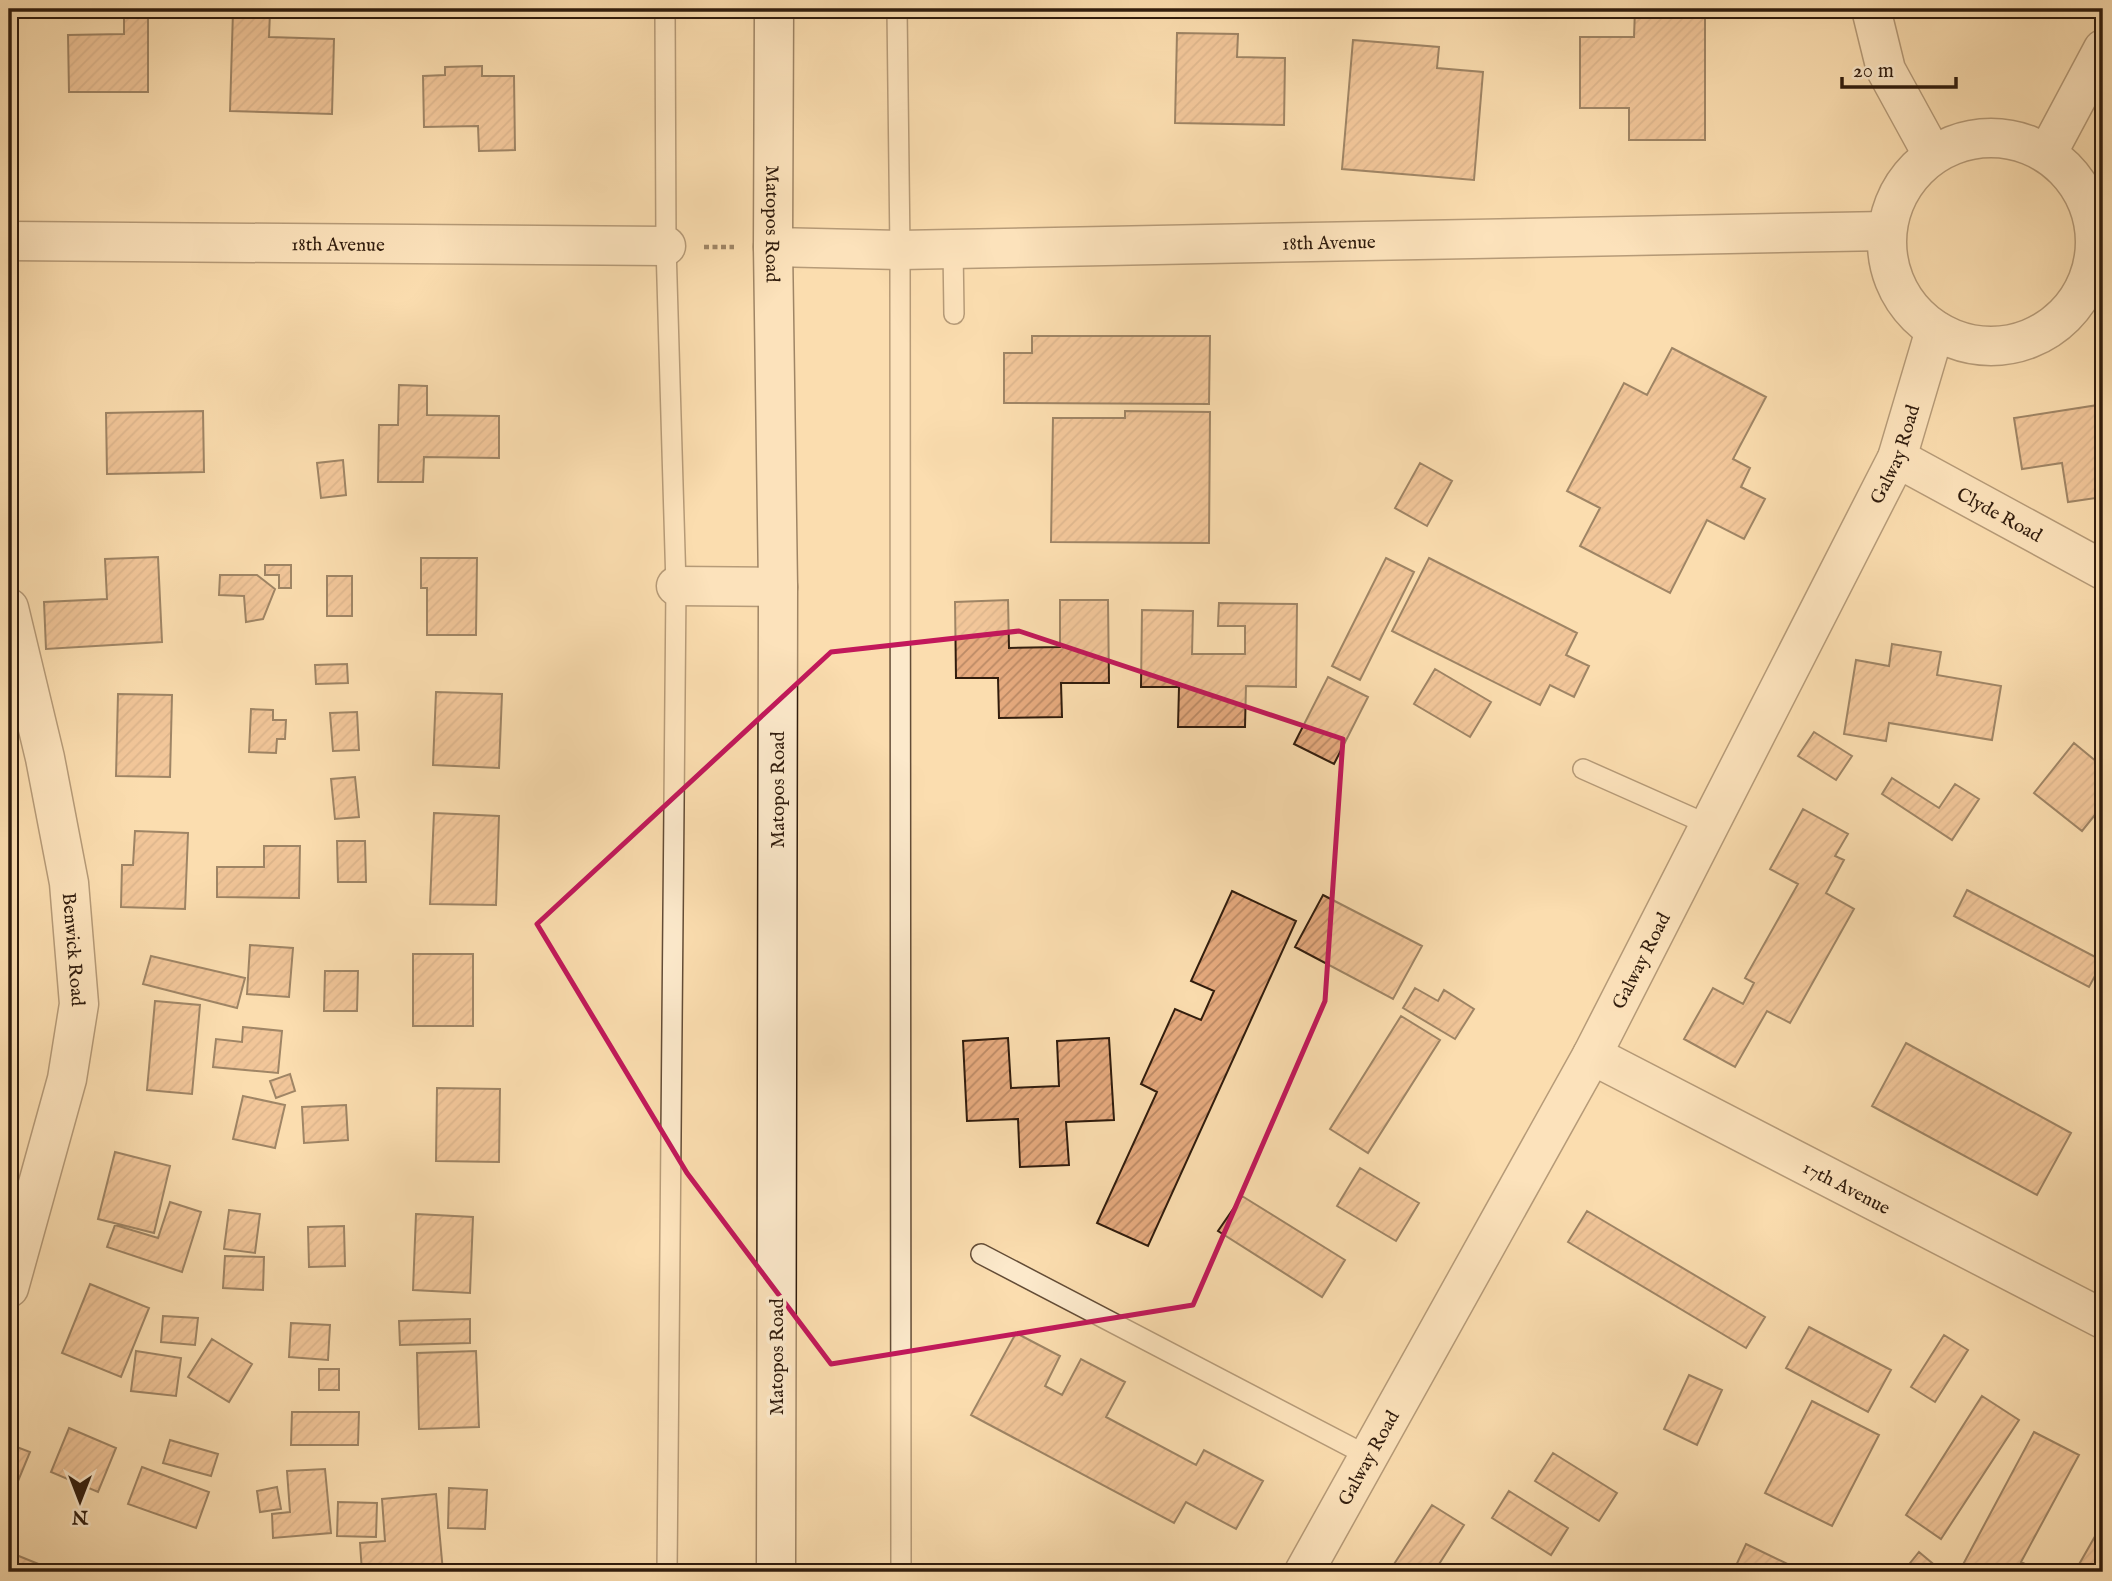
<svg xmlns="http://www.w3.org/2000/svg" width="2112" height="1581" font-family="'IM FELL English',serif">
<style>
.building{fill:url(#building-hatch);stroke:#301c0d;stroke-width:2}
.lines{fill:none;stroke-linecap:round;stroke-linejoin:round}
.lane-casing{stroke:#634c36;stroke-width:22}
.street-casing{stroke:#634c36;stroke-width:41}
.secondary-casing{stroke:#301c0d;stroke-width:41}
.path{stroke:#301c0d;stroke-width:4.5;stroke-dasharray:5 3.5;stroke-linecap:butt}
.lane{stroke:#fce9cb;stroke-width:19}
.street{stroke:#fce9cb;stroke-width:38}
.secondary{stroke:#fce9cb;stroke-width:38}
.marked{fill:none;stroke:#c2185b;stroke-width:5;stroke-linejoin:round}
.labels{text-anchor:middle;stroke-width:7;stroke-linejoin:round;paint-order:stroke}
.street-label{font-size:19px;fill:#301c0d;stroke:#fce9cb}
</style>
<defs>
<pattern id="building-hatch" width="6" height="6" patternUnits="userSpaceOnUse" patternTransform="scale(1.75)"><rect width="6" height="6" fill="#e6aa7e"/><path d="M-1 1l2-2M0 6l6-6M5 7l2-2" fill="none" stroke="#bb8a66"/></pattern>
</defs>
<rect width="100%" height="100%" fill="#fbddaf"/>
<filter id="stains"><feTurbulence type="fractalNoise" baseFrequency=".00286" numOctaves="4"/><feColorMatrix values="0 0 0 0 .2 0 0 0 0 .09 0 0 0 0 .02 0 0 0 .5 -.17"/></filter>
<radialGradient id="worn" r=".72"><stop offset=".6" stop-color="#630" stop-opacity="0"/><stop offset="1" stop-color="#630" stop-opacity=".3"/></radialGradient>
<path class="building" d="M1635,9H1705V140H1629V108H1580V37H1634Z
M233,11L270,12L269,37L334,39L332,114L230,111Z
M148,12V92H69L68,35L124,34V13Z
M1177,33L1238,34L1237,57L1285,58L1284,125L1175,123Z
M1353,40L1439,47L1437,68L1483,72L1474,180L1342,169Z
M482,66V76H514L515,150L479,151L478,126L424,127L423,76L445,75V67Z
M1032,336H1210L1209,404L1004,403V353H1032Z
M1672,348L1766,397L1733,459L1750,468L1741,487L1765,499L1744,539L1707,520L1670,593L1580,546L1600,508L1567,491L1624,383L1647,395Z
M399,385L427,386V415L499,416V458L424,457L423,482H378L379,425H398Z
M2098,405L2103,440V497L2068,502L2062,463L2022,469L2014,418Z
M203,411L204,472L107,474L106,413Z
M1125,411L1210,412L1209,543L1051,542L1053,418H1125Z
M343,460L346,495L321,498L317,463Z
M1420,463L1452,481L1427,526L1395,508Z
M158,557L162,642L46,649L44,602L107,599L105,559Z
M421,558H477L476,635H427V588H421Z
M1386,558L1414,572L1360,680L1332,666Z
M1429,558L1577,633L1566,655L1589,666L1574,697L1550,685L1540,705L1392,631Z
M265,565H291V588H279V575H265Z
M220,575H257L275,589L263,619L246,622L244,596L219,595Z
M327,576H352V616H327Z
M1008,600L1009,648L1060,647V600H1108L1109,683H1061L1062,717L999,718L998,678H956L955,602Z
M1219,603L1297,604L1296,687L1246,686L1245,727H1178L1179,687H1141L1142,610L1193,611L1192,654H1245V626H1218Z
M1892,644L1941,652L1937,675L2001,686L1992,740L1889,723L1886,741L1844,734L1856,660L1889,666Z
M347,664L348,683L316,684L315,665Z
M1435,669L1491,702L1470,737L1414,704Z
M1328,677L1368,697L1334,764L1294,744Z
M436,692L502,694L499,768L433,765Z
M118,694L172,695L170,777L116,776Z
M251,709L273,710V720H286L285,739H277L276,753L249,752Z
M357,712L359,750L333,751L330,713Z
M1814,732L1852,756L1836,780L1798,756Z
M2074,743L2103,767V805L2082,831L2034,793Z
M355,777L359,817L335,819L331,779Z
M1892,778L1939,808L1955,784L1979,799L1952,840L1882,794Z
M1803,809L1848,834L1835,856L1844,860L1826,893L1854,909L1790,1023L1767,1011L1735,1067L1684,1039L1713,988L1743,1004L1754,983L1745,978L1798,884L1770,869Z
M434,813L499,816L496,905L430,904Z
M135,831L188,833L185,909L121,907L122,865H133Z
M337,841H365L366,882H338Z
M264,846H300L299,898L217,897V867H264Z
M1967,890L2103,961L2089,987L1954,916Z
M1232,891L1296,921L1148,1246L1097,1223L1157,1092L1141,1084L1175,1009L1201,1020L1214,991L1191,981Z
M1323,895L1422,946L1393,999L1295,947Z
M250,945L293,948L289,997L247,994Z
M413,954H473V1026H413Z
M151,956L245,978L237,1008L143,984Z
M325,971H358L357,1011H324Z
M1415,988L1438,1001L1444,990L1474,1009L1455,1039L1403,1008Z
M155,1001L200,1005L192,1094L147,1090Z
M1401,1016L1440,1040L1368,1153L1330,1129Z
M243,1027L282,1031L278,1073L213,1067L216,1039L242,1042Z
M1008,1038L1011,1088L1059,1086L1057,1041L1109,1038L1114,1120L1066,1122L1069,1165L1020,1167L1018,1119L967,1121L963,1041Z
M1906,1043L2071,1133L2037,1195L1872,1106Z
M290,1074L295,1091L276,1098L270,1081Z
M437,1088L500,1089L499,1162L436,1161Z
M243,1096L285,1105L275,1148L233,1139Z
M346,1105L348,1140L304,1143L302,1107Z
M115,1152L170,1166L154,1233L98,1219Z
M1360,1168L1419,1203L1396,1241L1337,1206Z
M1242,1196L1345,1260L1322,1297L1218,1231Z
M170,1202L201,1212L182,1272L107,1247L115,1225L158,1238Z
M229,1210L260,1214L255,1253L224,1249Z
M1587,1211L1765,1317L1746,1348L1568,1242Z
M416,1214L473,1217L470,1293L413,1290Z
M344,1226L345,1266L309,1267L308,1227Z
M225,1256L264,1257L263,1290L223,1288Z
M90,1284L149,1308L121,1377L62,1353Z
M163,1316L198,1318L195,1345L161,1342Z
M470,1319V1343L400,1345L399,1321Z
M291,1323L330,1325L328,1360L289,1357Z
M1809,1327L1891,1370L1868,1412L1786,1368Z
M1016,1333L1060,1356L1045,1386L1062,1395L1081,1359L1125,1382L1106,1417L1196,1465L1204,1450L1263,1481L1236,1529L1186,1502L1174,1523L971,1415Z
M1944,1335L1968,1350L1935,1402L1911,1387Z
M212,1339L252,1364L229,1402L188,1377Z
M136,1351L181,1358L176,1396L131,1391Z
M476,1351L479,1427L419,1429L417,1353Z
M319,1369H339V1390H319Z
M1689,1375L1722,1390L1697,1445L1664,1429Z
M1982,1396L2019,1420L1941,1539L1906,1515Z
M1812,1401L1879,1435L1832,1526L1765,1493Z
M292,1412H359L358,1445H291Z
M69,1428L116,1448L98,1492L51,1472Z
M2034,1432L2079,1455L2021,1562L2041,1572H1959Z
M170,1440L218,1454L211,1476L163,1463Z
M9,1444L30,1452L16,1486L9,1483Z
M1553,1453L1617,1493L1599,1521L1535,1481Z
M142,1467L209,1492L196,1528L128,1504Z
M325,1469L331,1533L273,1538L272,1514L290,1512L287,1471Z
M277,1487L281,1509L260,1512L257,1491Z
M449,1488L487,1490L485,1529L448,1528Z
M1509,1491L1568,1528L1551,1555L1492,1518Z
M436,1494L443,1572H362L360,1543L385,1541L382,1499Z
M338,1502L377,1503L376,1537L337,1536Z
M1432,1505L1464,1525L1434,1572H1389Z
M2102,1524L2103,1572H2084L2077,1568Z
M1746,1544L1804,1572H1733Z
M9,1552L58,1572H9Z
M1919,1552L1938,1568L1935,1572H1903Z
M354,1567V1572H285V1570Z"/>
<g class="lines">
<g class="lane-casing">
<path id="lane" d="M665,9L666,246L676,586L667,1572
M897,9L900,250L901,1572
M953,249L954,314
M1583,769L1709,825
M981,1254L1368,1456"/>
</g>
<g class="street-casing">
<g id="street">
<path d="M1871,9L1886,70L1932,154"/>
<circle cx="1991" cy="242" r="104"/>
<path d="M2048,152L2103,49"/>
<path id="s1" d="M9,241L666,246"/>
<path id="s2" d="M773,247L900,250L1886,231"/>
<path id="s3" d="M1897,458L2103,570"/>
<path d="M676,586L778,587"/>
<path id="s4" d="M9,608L45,758L69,883L79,1004L67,1079L9,1288"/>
<path id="s5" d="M1592,1055L2103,1319"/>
<path id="s6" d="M1304,1572L1592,1055L1897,458L1935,330"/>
</g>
</g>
<g class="secondary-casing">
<g id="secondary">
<path id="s7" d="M774,9L773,247L778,587L776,1572"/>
</g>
</g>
<path class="path" d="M704,247H734"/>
<use href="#lane" class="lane"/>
<use href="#street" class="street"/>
<use href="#secondary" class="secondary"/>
</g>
<path d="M0 0H2112V1581H0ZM1019,631L1343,739L1325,1001L1193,1305L831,1364L687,1173L537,924L831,652Z" fill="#fbddaf" fill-opacity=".55" fill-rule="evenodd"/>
<path class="marked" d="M1019,631L1343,739L1325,1001L1193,1305L831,1364L687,1173L537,924L831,652Z"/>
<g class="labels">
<g class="street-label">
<text dy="7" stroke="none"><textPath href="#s7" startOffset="215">Matopos Road</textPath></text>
<text dy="7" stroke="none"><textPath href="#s2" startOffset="556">18th Avenue</textPath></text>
<text dy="7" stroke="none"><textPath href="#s1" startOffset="329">18th Avenue</textPath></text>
<text dy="7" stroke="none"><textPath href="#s6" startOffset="1265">Galway Road</textPath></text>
<text dy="7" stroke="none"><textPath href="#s3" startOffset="117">Clyde Road</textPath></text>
<text transform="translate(777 790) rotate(-90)" y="7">Matopos Road</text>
<text dy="7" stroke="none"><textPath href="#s4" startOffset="348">Benwick Road</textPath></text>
<text dy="7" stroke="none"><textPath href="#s6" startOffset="698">Galway Road</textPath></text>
<text dy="7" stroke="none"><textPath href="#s5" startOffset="287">17th Avenue</textPath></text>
<text transform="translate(776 1357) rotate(-90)" y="7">Matopos Road</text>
<text dy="7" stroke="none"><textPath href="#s6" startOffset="131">Galway Road</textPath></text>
</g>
</g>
<rect width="2112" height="1581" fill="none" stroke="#fbddaf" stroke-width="35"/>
<rect x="10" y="10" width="2091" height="1560" fill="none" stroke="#301c0d" stroke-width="3.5"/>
<rect x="18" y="18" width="2077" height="1546" fill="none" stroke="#301c0d" stroke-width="2"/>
<g transform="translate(80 1501) rotate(180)" stroke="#fce9cb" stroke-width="5" paint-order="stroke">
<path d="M0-5L12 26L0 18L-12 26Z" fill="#301c0d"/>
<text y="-10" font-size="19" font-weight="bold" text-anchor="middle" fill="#301c0d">N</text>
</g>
<path d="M1842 77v10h114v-10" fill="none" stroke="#301c0d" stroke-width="3.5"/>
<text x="1853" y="77" font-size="21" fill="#301c0d" stroke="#fce9cb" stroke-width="5" paint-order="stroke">20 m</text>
<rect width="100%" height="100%" filter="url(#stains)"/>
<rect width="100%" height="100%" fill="url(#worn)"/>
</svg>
